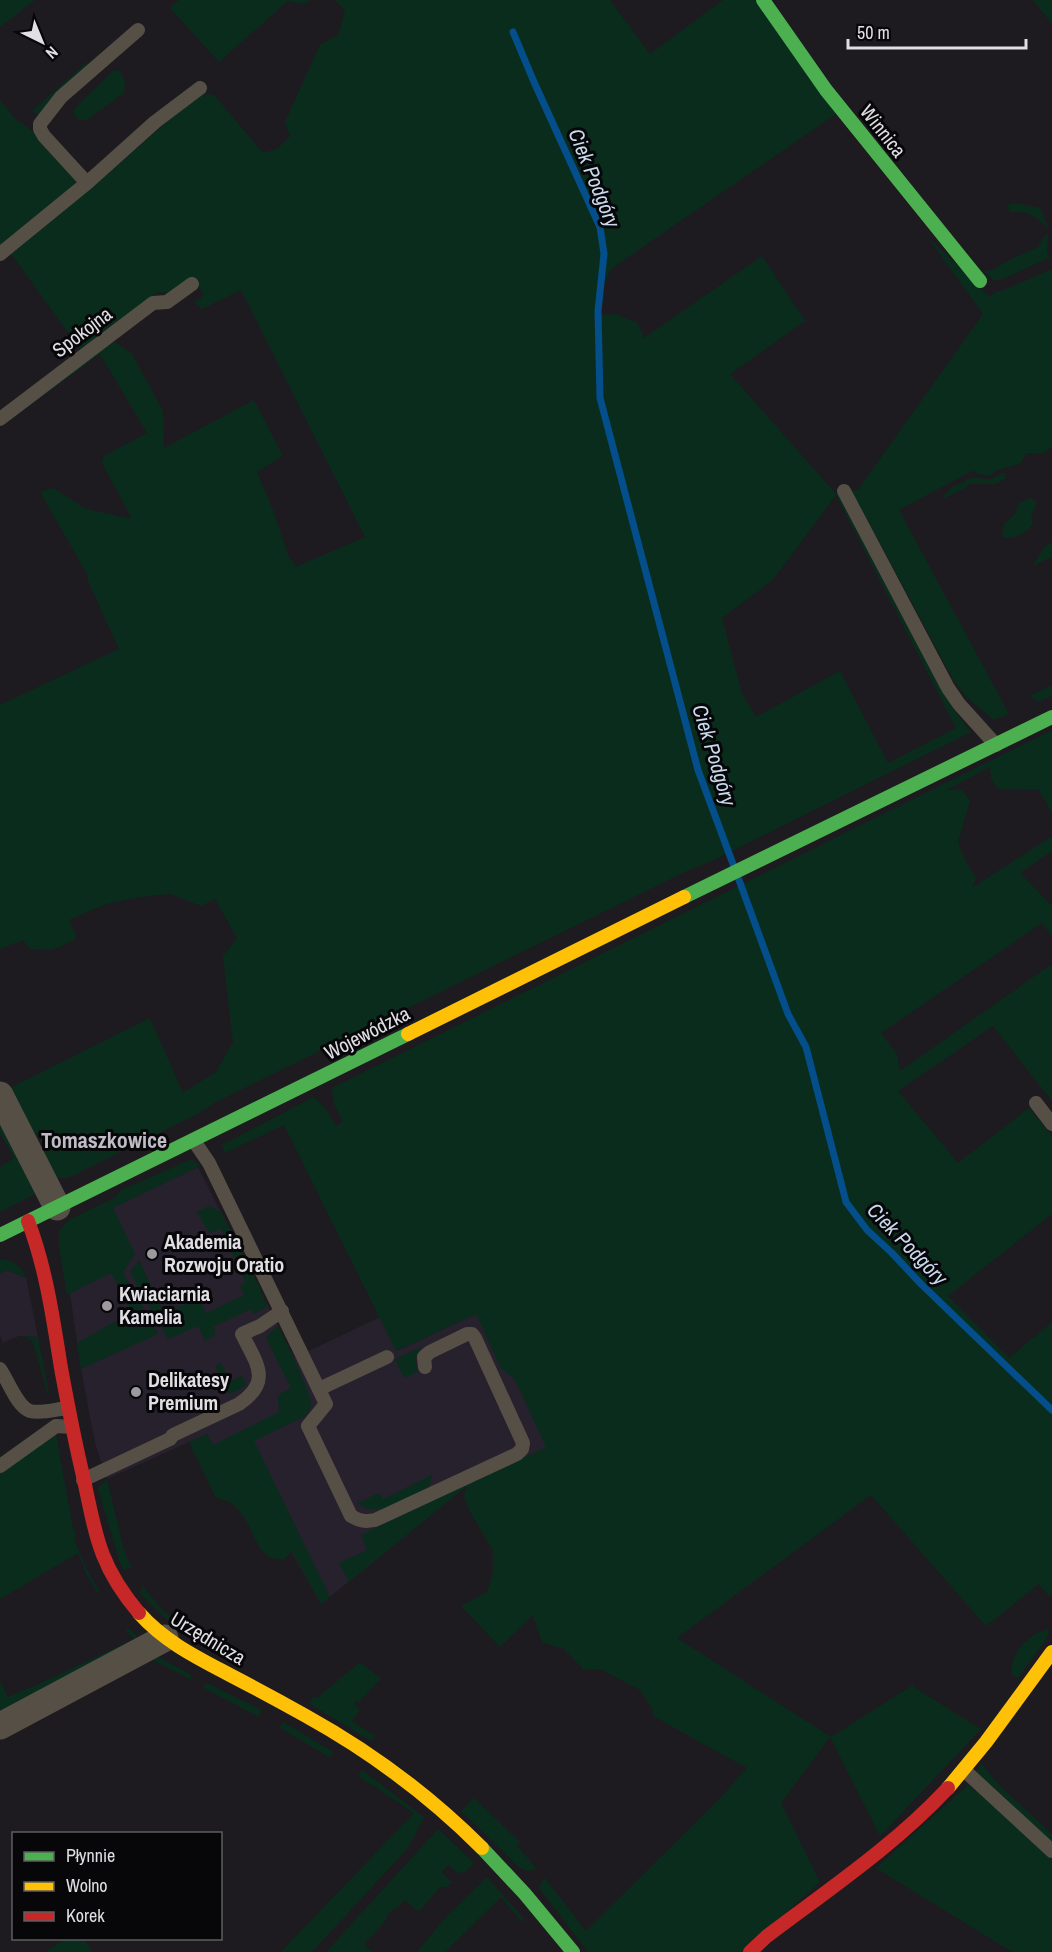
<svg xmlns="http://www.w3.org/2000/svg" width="1052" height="1952" font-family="'Archivo Narrow',sans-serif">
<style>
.built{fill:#26212c}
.green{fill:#0a2c1d;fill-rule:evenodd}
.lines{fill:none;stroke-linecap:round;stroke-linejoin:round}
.stream{stroke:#034e8b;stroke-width:7}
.lane{stroke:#554f46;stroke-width:14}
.street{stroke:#554f46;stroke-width:27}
.fast{stroke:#4caf50;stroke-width:14}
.slow{stroke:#ffc107;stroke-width:14}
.jam{stroke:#c62828;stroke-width:14}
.poi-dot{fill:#9c9a9e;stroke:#070608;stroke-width:2}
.labels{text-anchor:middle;stroke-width:6;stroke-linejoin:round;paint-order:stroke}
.street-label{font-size:20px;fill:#e1dfe3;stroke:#070608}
.poi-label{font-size:20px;font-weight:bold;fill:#e1dfe3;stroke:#070608;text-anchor:start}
.water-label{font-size:21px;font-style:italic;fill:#c9daed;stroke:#070608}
.quarter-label{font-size:22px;font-weight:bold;fill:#c0bcc5;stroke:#070608}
</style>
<rect width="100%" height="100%" fill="#1d1b1f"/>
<path class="built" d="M198,1167L294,1358L380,1317L397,1351L480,1312L518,1379L550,1449L468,1485L321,1604L291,1551L242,1507L207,1434L107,1479L95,1443L81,1369L61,1232Z
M7,1270L26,1278L38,1337L19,1336L3,1343L0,1335V1273Z"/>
<path class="green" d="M0,0H35L0,27Z
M179,0H311L303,4L288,1L219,62L170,8Z
M335,0H610L650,54L723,0H755L836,114L611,269C604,281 597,301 602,315L615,314L638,323L644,338L762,256L805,321L730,374L836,494L840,493L941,689L954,710L971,732L714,860L687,871L216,1102L194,1116L68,1178L52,1177L40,1157L46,1151L37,1133L29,1135L6,1090L150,1018L183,1093L216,1072L233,1042L223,956L237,938L215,899L201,906L171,894L140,897L106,904L69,920L76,935L75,940L52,950L30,949L23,940L0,949V705L119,649L88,581L87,574L40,492L53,488L86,509L132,519L102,463L104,456L147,433L100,354L9,421L11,414L98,350L115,342L132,354L163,411L164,448L254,400L283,456L257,472L273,510L288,555L296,567L365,537L241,290L202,309L195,303L204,295L193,278L171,293L158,292L81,350L11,254L83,195L185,106L204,93L215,96L263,153L277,149L290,136L285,122L320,45L339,34L345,11ZM836,495L956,728L888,763L840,671L756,717L742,693L722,618L773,580Z
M1033,0H1052V24Z
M88,61L87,66L48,102L40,116L32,111Z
M119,70L125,80L124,93L87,120H78L73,112L76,107L113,71Z
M0,100L18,122L20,121L35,134L75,180V184L0,247Z
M1015,203L1040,208L1048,227L1047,228C1034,214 1029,212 1009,212L1008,204Z
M1046,233L1048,234L1047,252L1050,257L1001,280H994L984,271L993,270L1007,261L1038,247Z
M927,236L990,297L996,292L1004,290L1052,269V447L1044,453H1026L1021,463L995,471L990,476L976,473L974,470L899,510L1009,714L994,720L967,698L954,681L852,491L858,490L983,314Z
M1001,473H1005L1006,478L996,484H970L964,489L944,498L943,496L953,486C960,485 965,480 972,478C986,476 986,484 1001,473Z
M1030,498L1036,502V507L1031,513L1033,524C1026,533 1013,541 1002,537L1004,524L1015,514L1019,503Z
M1052,542V557L1033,566L1044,547Z
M1052,685V696L1038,702L1030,696Z
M1052,730V813L1038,789L1009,790L997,788L991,779L990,767L947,790H962L970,801L958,842L964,858L976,879L972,888L1052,836V851L1020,873L1052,906V936L1042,923L881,1033L897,1054L900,1071L1052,964V1101L993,1026L898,1091L958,1163L1029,1108L1052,1136V1214L948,1296L1009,1358L1052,1322V1596L1048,1595L1039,1584L986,1626L871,1495L677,1638L831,1737L913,1685L915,1688L981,1729L880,1836L830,1737L781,1803L820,1882L742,1952H588L539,1888L544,1877L586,1931L721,1797L747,1768L653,1716L652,1708L640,1690L600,1669L584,1670L563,1648L542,1643L533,1615L500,1647L461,1606L487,1592L493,1572V1551L469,1510L464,1496L467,1486L349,1582L339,1563L367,1550L361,1535L546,1447L515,1380L501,1368L476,1314L396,1351L284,1125L225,1153L222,1145L314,1097L327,1111L336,1126L343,1122L334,1104L332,1088Z
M0,1114L35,1194L0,1212V1167L14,1158L0,1133Z
M192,1159L200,1166L113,1208L135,1254L123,1272L158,1334L81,1369L77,1343L132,1312L111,1273L67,1295L59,1247V1231L69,1220L116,1197L121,1190Z
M209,1206L221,1212L260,1288L267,1307L254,1314L251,1309L213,1327L216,1334L205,1341L198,1326L168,1339L130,1272L139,1260L164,1314L199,1298L206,1313L244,1295L240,1286L244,1284L245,1281L221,1229L209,1233L197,1212Z
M0,1259C13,1260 21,1266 26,1278L7,1270L0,1273Z
M276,1327L280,1329C285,1340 312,1395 311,1404C311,1410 308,1413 304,1417L254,1441L330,1597L321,1604L292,1551L284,1559C251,1562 256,1517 229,1502C225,1500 220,1499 216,1498L189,1442L207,1434L213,1445L279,1412L278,1395L291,1388L266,1338Z
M24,1336L38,1337L49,1394L48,1396L33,1342Z
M421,1347L415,1360L418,1372L404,1378L395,1359Z
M221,1363L230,1381L242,1376L246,1384C243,1389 233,1394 228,1393L215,1366Z
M56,1434L72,1524L76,1536L74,1539L86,1568L100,1592L98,1594L86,1573L78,1553L0,1599V1472Z
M432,1475L429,1487C410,1496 376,1521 358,1503L379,1493L383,1499Z
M107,1479L124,1550L131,1567L124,1570L120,1563L98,1488Z
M142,1586L161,1608L180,1626L215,1641L211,1649L171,1624L140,1593Z
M128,1628L137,1636L136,1644L0,1716V1681L8,1697L41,1683L134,1639L126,1630Z
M1047,1629L1049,1635L1018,1678L1012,1674C1010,1652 1027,1636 1047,1629Z
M152,1653L191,1675V1680L147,1657Z
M360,1662L381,1679L359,1702L357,1700L354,1704L360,1710L352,1721L375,1736L371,1741L310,1704L313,1696L317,1698Z
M207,1683L261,1710L259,1717L202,1687Z
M284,1722L333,1752L330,1758L279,1727Z
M981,1763L999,1785L1052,1834V1844L997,1790L976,1773Z
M362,1770L424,1817L408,1848L312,1952H281L414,1813L358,1776Z
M968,1785L1016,1824L1052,1860V1952H1012L876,1868Z
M474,1798L520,1842L517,1846L537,1869L528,1871L520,1868L461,1811Z
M438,1829L474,1863C468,1869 466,1873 458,1873L448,1865L442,1872L452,1883L446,1887H440L419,1912L405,1900L396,1909L394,1908L386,1917L387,1919L364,1945L373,1952H326Z
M487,1877L525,1920L522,1922L501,1897L445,1952H417L446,1917Z
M65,1939H84L92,1952H45Z"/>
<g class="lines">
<path class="stream" d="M513,32L534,82L600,227L604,254L598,311L600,398L698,770L733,864
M739,880L788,1014L806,1047L846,1202L867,1230L892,1253L920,1283L1052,1410"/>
<path class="lane" d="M87,183L155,122L200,88
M0,254L87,183L44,136L40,129V124L61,97L138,30
M0,419L153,303L167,302L192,284
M844,491L948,688L959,704L996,745
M1036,1103L1052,1124
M194,1141L209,1163L326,1404L308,1426L351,1516C360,1521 365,1522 375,1520L517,1454L522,1449L523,1443L475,1338L472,1334H467L430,1352L424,1357L425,1367
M0,1369C8,1380 17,1407 30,1411C41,1414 57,1409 68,1408
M319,1389L387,1357
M0,1466L56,1426L72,1427
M83,1480L170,1439L173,1435L239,1404C273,1381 256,1363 242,1334L260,1326L282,1311
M964,1770L1052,1851"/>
<path class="street" d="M0,1095L57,1207
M0,1726L165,1638"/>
<path class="fast" d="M763,0L826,90L980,281
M684,897L1052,717
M0,1235L408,1034
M482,1848L525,1894L573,1952"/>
<path class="slow" d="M408,1034L684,897
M139,1613C165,1642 196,1657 230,1675C255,1688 281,1702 306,1716C371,1752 430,1796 482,1848
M948,1788L986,1742L1052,1652"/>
<path class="jam" d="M28,1221C46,1268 53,1318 61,1368C68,1406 75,1443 84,1480C96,1537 100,1567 139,1613
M750,1952L766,1937C828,1890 895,1845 948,1788"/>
</g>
<g class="poi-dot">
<circle cx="152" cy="1254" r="6"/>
<circle cx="107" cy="1306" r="6"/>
<circle cx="136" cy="1392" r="6"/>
</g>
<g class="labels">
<g class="street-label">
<text transform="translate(883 131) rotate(52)" y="7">Winnica</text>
<text transform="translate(82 332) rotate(-37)" y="7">Spokojna</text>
<text transform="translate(367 1033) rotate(-27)" y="7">Wojewódzka</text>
<text transform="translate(208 1638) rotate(31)" y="7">Urzędnicza</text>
</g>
<g class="poi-label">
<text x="164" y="1249">Akademia<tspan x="164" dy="23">Rozwoju Oratio</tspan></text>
<text x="119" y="1301">Kwiaciarnia<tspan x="119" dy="23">Kamelia</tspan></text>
<text x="148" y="1387">Delikatesy<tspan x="148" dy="23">Premium</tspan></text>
</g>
<g class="water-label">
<text transform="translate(594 178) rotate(68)" y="7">Ciek Podgóry</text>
<text transform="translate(714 755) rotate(73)" y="7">Ciek Podgóry</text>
<text transform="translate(907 1244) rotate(46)" y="7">Ciek Podgóry</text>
</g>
<g class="quarter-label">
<text x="104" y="1148">Tomaszkowice</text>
</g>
</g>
<rect x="12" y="1832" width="210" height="108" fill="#070608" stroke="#5e5d60" stroke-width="1.5"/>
<rect x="24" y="1852" width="30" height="9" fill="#4caf50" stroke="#5e5d60" stroke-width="1.5"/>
<text x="66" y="1862" font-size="18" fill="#e1dfe3">Płynnie</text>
<rect x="24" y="1882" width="30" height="9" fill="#ffc107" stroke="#5e5d60" stroke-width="1.5"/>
<text x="66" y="1892" font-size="18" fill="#e1dfe3">Wolno</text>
<rect x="24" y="1912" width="30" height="9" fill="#c62828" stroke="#5e5d60" stroke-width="1.5"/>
<text x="66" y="1922" font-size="18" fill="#e1dfe3">Korek</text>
<g transform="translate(42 42) rotate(137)" stroke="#070608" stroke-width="4.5" paint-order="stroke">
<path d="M0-4.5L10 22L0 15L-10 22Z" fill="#e1dfe3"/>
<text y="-9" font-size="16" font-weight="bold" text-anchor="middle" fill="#e1dfe3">N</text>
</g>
<path d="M848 39v9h178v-9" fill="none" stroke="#e1dfe3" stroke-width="3"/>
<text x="857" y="39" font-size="18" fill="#e1dfe3" stroke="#070608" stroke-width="4.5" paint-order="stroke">50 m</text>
</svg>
